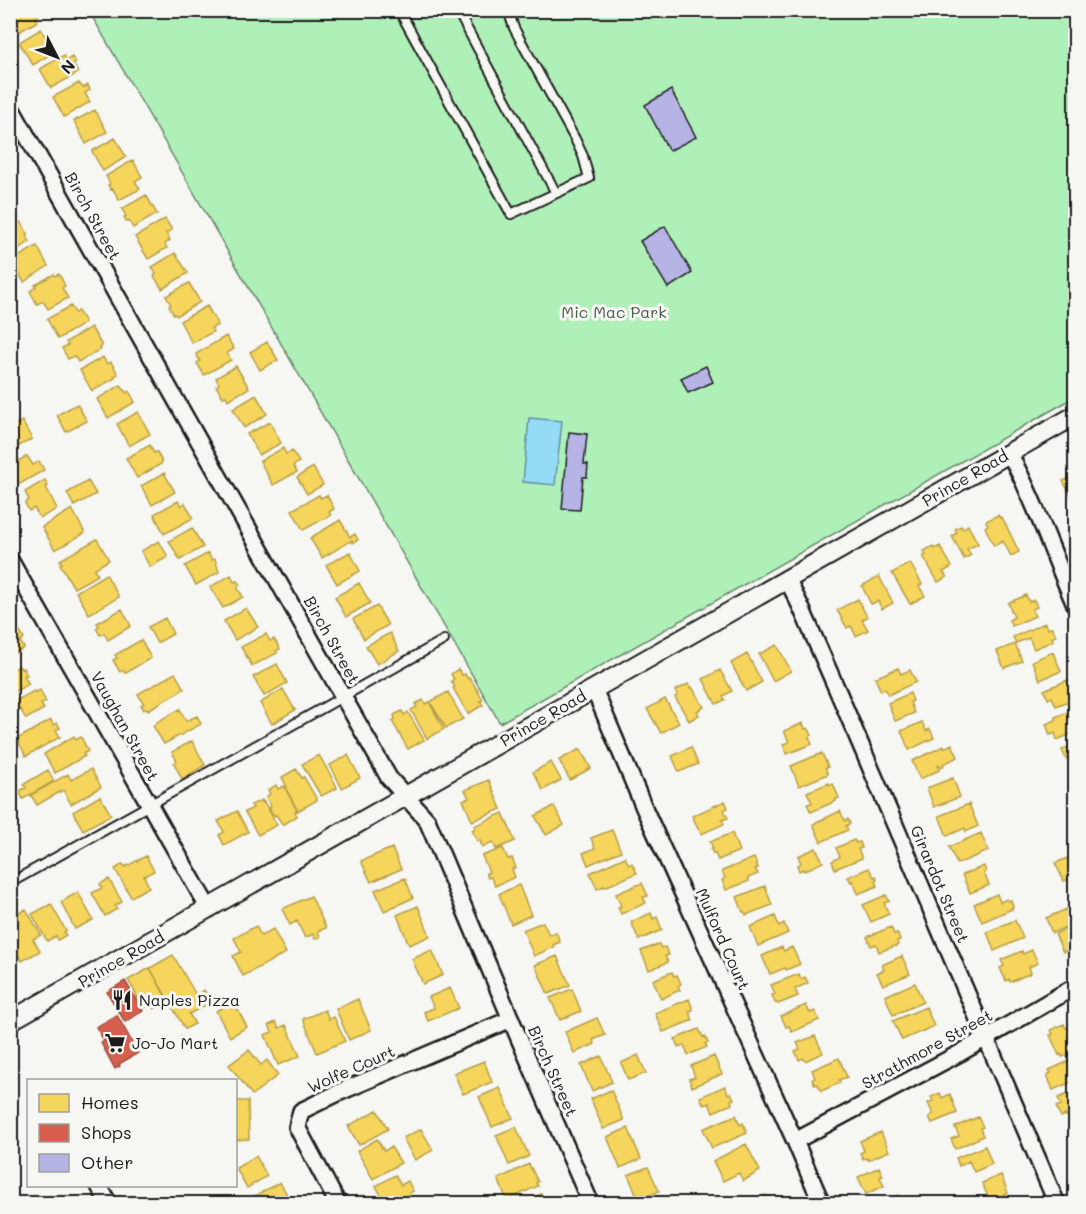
<svg xmlns="http://www.w3.org/2000/svg" width="1086" height="1214" font-family="Mali,sans-serif">
<style>
.green{fill:#aff0b9;stroke:#66866a;stroke-width:1.5}
.water{fill:#94dbf6;stroke:#648f9f;stroke-width:1.5}
.homes{fill:#f6d55c;stroke:#b59e49;stroke-width:1.5}
.shops{fill:#d6604d;stroke:#9e4c3e;stroke-width:1.5}
.building{fill:#b5b4e5;stroke:#1c1c1c;stroke-width:1.5}
.lines{fill:none;stroke-linecap:round;stroke-linejoin:round}
.service-casing{stroke:#1c1c1c;stroke-width:12}
.minor-casing{stroke:#1c1c1c;stroke-width:20}
.tertiary-casing{stroke:#1c1c1c;stroke-width:22}
.service{stroke:#f6f6f2;stroke-width:8}
.minor{stroke:#f6f6f2;stroke-width:15}
.tertiary{stroke:#f6f6f2;stroke-width:18}
.labels{text-anchor:middle;stroke-width:6;stroke-linejoin:round;paint-order:stroke}
.street-label{font-size:16px;fill:#1c1c1c;stroke:#f6f6f2}
.park-label{font-size:16px;fill:#485c4b;stroke:#f6f6f2}
.poi-label{font-size:16px;fill:#1c1c1c;stroke:#f6f6f2;text-anchor:start}
</style>
<rect width="100%" height="100%" fill="#f6f6f2"/>
<filter id="ink" filterUnits="userSpaceOnUse"><feTurbulence type="fractalNoise" baseFrequency=".0167" numOctaves="2"/><feDisplacementMap in="SourceGraphic" scale="12" xChannelSelector="R" yChannelSelector="G"/><feConvolveMatrix kernelMatrix="1 2 1 2 8 2 1 2 1" color-interpolation-filters="sRGB"/></filter>
<g filter="url(#ink)">
<path class="green" d="M89,11H1075V397L500,723Z"/>
<path class="water" d="M529,418L562,421L555,485L523,482Z"/>
<path class="homes" d="M10,10H40L42,13L36,17L38,21L15,34L13,32L10,33Z
M41,29L54,52L33,65L20,44L21,41Z
M64,55L66,60L72,57L76,63L70,67L71,69L75,67L78,73L51,88L40,69Z
M79,83L83,88L88,85L90,90L85,93L90,102L64,117L53,97Z
M95,110L107,132L86,144L74,121Z
M115,138L126,157L103,171L92,151Z
M133,160L142,177L135,181L140,189L119,200L113,189L111,190L108,185L110,184L106,176Z
M146,195L157,214L133,228L129,221L127,222L124,217L126,216L122,209Z
M165,219L172,230L166,233L170,240L165,244L167,248L148,259L135,237Z
M21,222L28,234L26,235L30,242L10,253V228Z
M37,246L48,266L24,282L11,261Z
M175,253L188,273L162,289L154,276L156,274L152,267Z
M54,274L55,276L59,274L65,286L62,288L68,298L48,309L43,301L37,304L30,291L36,287L35,285Z
M189,283L200,302L177,316L176,314L174,315L169,306L171,305L166,296Z
M71,306L75,313L78,311L85,322L82,325L58,339L47,319Z
M207,306L218,325L211,328L213,332L192,343L180,321Z
M91,327L102,346L100,347L101,349L78,362L74,356L68,359L62,348L68,345L66,342Z
M226,336L234,349L227,353L231,360L204,375L197,363L200,361L196,354Z
M267,342L278,360L260,370L250,352Z
M103,357L107,364L111,362L118,374L114,376L115,378L92,391L80,370Z
M236,366L249,388L228,400L226,396L223,397L216,386L219,384L216,378Z
M121,385L126,393L129,391L135,402L108,418L97,399Z
M256,395L267,414L244,428L233,409Z
M77,404L87,421L66,432L57,415Z
M138,412L150,434L129,446L117,424Z
M22,421L32,439L10,451V427Z
M270,422L281,443L259,455L247,434Z
M150,445L154,453L157,452L162,462L161,464L137,478L126,458Z
M283,448L286,454L292,451L299,462L293,466L297,472L273,485L260,461Z
M27,456L33,465L39,461L44,470L20,484L15,475L12,477L10,474V466Z
M313,467L323,485L307,494L297,477Z
M164,473L175,492L152,505L141,486Z
M1076,475V497L1073,499L1063,481Z
M45,480L48,486L46,487L57,509L40,518L34,508L29,511L25,503L29,500L25,492Z
M88,481L96,494L74,506L67,493Z
M319,495L321,498L327,495L334,509L329,512L331,515L303,530L292,510Z
M178,501L181,506L185,503L193,518L164,534L154,514Z
M72,509L85,533L55,550L42,527Z
M998,515L1000,518L1002,517L1019,552L1011,556L1003,541L994,546L985,527L988,525L986,521Z
M340,520L350,537L355,534L358,540L353,543L352,540L322,558L310,538Z
M968,525L978,544L967,549L971,555L964,559L952,536L957,533L955,529L961,526L963,529Z
M192,528L203,547L180,560L169,541Z
M97,539L109,560L94,569L98,575L74,588L60,564L62,563L60,560Z
M159,541L168,557L150,567L141,551Z
M933,546L934,549L940,546L952,567L943,572L947,577L938,582L923,556L926,555L924,551Z
M350,552L360,571L337,584L326,565Z
M208,553L212,560L215,559L219,572L196,585L185,566Z
M910,563L922,584L919,586L925,596L910,604L892,573Z
M106,574L119,597L89,614L76,592Z
M231,575L234,582L237,581L240,585L237,587L243,597L223,608L210,587Z
M879,576L893,603L882,609L878,601L871,604L862,586Z
M359,583L370,603L346,617L335,597Z
M1026,595L1029,602L1034,600L1037,607L1032,609L1035,616L1012,626L1009,620L1014,617L1008,603Z
M858,599L867,617L862,620L868,630L856,636L851,626L847,628L837,610Z
M377,606L388,625L364,639L353,619Z
M246,608L258,627L235,640L224,621Z
M122,609L131,626L108,640L104,633L100,635L96,628L99,626L97,623Z
M165,618L173,634L157,643L148,627Z
M1045,623L1048,629L1052,627L1056,636L1052,638L1053,641L1034,649L1029,638L1016,643L1013,637Z
M17,627L24,639L20,641L24,648L10,656V629L12,628L13,629Z
M390,633L399,651L377,664L366,646Z
M266,634L270,641L274,639L280,649L276,651L277,653L252,666L241,647Z
M141,640L151,658L125,673L123,670L120,672L113,660L117,658L115,655Z
M1015,644L1022,661L1004,668L997,651Z
M777,645L791,671L773,681L759,654Z
M1053,652L1061,671L1040,680L1032,661Z
M747,654L762,682L746,691L731,663Z
M277,664L287,683L264,696L253,677Z
M19,666L21,669L23,668L27,675L24,676L29,684L10,694V671Z
M898,668L901,674L910,670L916,682L888,695L885,688L881,691L875,678Z
M458,669L462,675L465,674L468,679L470,678L483,700L480,701L483,705L468,714L453,688L455,687L451,681L454,679L451,674Z
M720,670L732,691L723,696L725,700L716,704L703,679Z
M175,673L184,689L148,710L147,708L144,710L141,705L144,704L138,694Z
M1068,680L1076,698L1056,706L1052,697L1048,699L1044,690Z
M688,684L691,688L692,687L704,707L697,711L699,715L689,721L675,697L678,695L675,691Z
M283,689L295,710L272,724L260,703Z
M40,690L46,702L41,704L44,709L26,719L20,709L14,713L10,704L34,691L35,693Z
M448,692L463,719L446,728L430,702Z
M910,693L913,701L910,702L914,713L895,721L888,703Z
M665,699L679,723L661,733L647,709Z
M423,700L425,704L429,702L444,729L427,739L411,710L417,707L415,704Z
M180,709L186,721L197,716L201,724L164,744L153,726L157,723V722Z
M1076,709V732L1057,740L1055,733L1050,735L1046,724L1056,720L1055,717Z
M402,711L404,715L408,712L424,740L408,749L392,721L395,719L394,715Z
M51,720L53,725L57,723L60,728L56,730L60,737L26,756L17,739Z
M922,722L926,731L930,729L934,738L909,750L901,731Z
M803,723L805,729L808,728L812,735L809,737L812,744L787,754L783,744L789,742L784,731Z
M74,736L76,740L81,737L88,751L83,754L85,756L55,773L44,754Z
M192,741L205,765L182,779L174,763L177,761L172,752Z
M952,744L958,757L943,764L944,766L941,768L940,765L938,766L939,770L920,779L912,761L944,746V748Z
M1076,744V766L1074,767L1070,757L1066,759L1062,750Z
M691,747L698,764L679,772L672,756Z
M580,749L591,768L570,780L559,760Z
M822,753L828,767L825,768L828,774L799,786L791,766Z
M319,755L336,785L337,788L321,796L302,764Z
M348,755L360,778L342,788L330,765Z
M551,762L561,780L543,790L533,772Z
M91,769L101,787L71,804L63,790L37,805L31,795L68,774L71,780Z
M296,769L302,778L304,777L317,800L298,811L285,787H287L282,777Z
M48,770L54,781L23,799L19,791L26,788L24,784Z
M953,778L960,797L934,807L927,788Z
M489,780L501,809L472,821L463,800L469,798L465,790Z
M829,783V785L833,784L839,798L836,799V801L811,812L807,804L812,803L807,792Z
M276,785L278,789L284,786L297,811L295,812L297,816L283,825L276,815L274,816L269,808L271,806L266,797L270,794L268,790Z
M100,796L111,815L83,830L73,812Z
M262,800L263,803L264,802L277,825L258,835L245,812L253,808L251,805Z
M725,801L728,808L724,810L728,818L722,820L724,824L701,834L692,816Z
M969,804L978,826L966,832L965,828L947,836L939,816Z
M554,806L564,825L546,835L535,816Z
M237,811L248,832L224,845L219,835L224,832L218,821Z
M840,811L845,821L848,819L850,824L846,826L848,830L821,842L813,824Z
M503,813L515,841L496,849L493,842L482,847L480,840L477,841L472,830L475,828L474,826Z
M612,830L621,851L588,865L583,853L595,848L591,838Z
M732,833L739,851L718,860L715,853L713,854L711,849L713,848L710,842Z
M981,833L988,851L957,864L949,847Z
M854,840L856,843L860,842L862,848L858,849L862,858L835,869L832,861L840,857L836,848Z
M392,848L401,869L371,882L361,861Z
M503,848L508,859L512,858L516,868L512,869L515,877L495,886L491,877L488,878L486,873L489,872L482,856Z
M816,848L823,862L804,871L803,869L799,871L797,865L801,863L798,856Z
M146,856L154,871L144,876L149,887L131,897L115,869L123,864L125,867Z
M1073,856L1076,862V876L1064,881L1055,863Z
M625,857L629,865L632,863L637,873L605,887L604,886L597,889L590,873Z
M754,858L758,868L755,869L758,874L748,878L749,881L726,890L722,880L725,878L722,871Z
M984,866L986,872L984,873L989,885L970,893L962,875Z
M869,868L874,877L876,876L877,880L875,881L877,886L858,894L853,881L851,882L848,877Z
M405,878L413,898L384,911L375,890Z
M109,879L122,902L115,906L117,909L105,916L92,893L102,888L100,884Z
M642,883L648,896L643,897L646,903L621,914L618,907L621,906L616,894Z
M519,885L531,915L511,924L499,894Z
M765,886L772,905L746,915L745,912H743L737,897Z
M78,892L93,920L75,929L61,902Z
M997,894L1000,902L1007,899L1008,901L1011,900L1013,907L1011,908L1012,909L982,922L974,904Z
M886,895L889,901L884,903L889,914L871,922L863,905Z
M311,896L326,928L318,931L320,937L315,939L313,934L305,938L297,921L290,925L282,909Z
M51,904L66,931L64,932L66,935L58,940L56,936L47,941L32,914Z
M418,906L430,936L409,945L397,915Z
M26,909L41,935L33,939L40,951L22,961L10,942V928L18,924L13,916Z
M1067,909L1073,924L1052,933L1046,918Z
M651,913L653,919L657,917L662,930L639,940L631,922Z
M775,916L779,926L784,923L788,933L758,946L750,927Z
M1015,920L1023,938L994,951L987,932Z
M543,922L549,935L556,932L560,942L553,945L554,947L534,956L523,930Z
M256,926L261,936L273,929L286,953L243,976L233,956L241,952L234,938Z
M1072,926L1076,935V947L1063,952L1055,934Z
M891,927L894,934L897,933L900,940L897,941L898,945L879,952L876,944L871,946L867,937Z
M659,944L661,948L665,947L669,955L665,956L668,962L649,970L641,951Z
M782,947L784,951L792,947L800,964L786,970L785,968L770,974L762,956Z
M432,950L443,975L423,984L412,959Z
M1032,950L1038,963L1029,967L1031,973L1010,982L1009,979L1006,981L1000,968L1004,966L1001,960L1022,951L1023,954Z
M173,955L196,995L204,990L211,1002L189,1014L195,1024L185,1029L150,968Z
M557,956L570,985L548,994L535,965Z
M902,956L910,974L883,985L877,973L884,970L882,965Z
M150,968L165,996L160,999L162,1004L154,1009L151,1004L144,1008L128,980Z
M672,972L674,976L677,975L681,984L678,986L680,990L661,999L653,980Z
M799,974L801,979L805,977L808,983L795,989L798,996L778,1004L777,1003H775L772,995L775,994L771,985Z
M915,983L923,1002L893,1015L885,996Z
M450,988L459,1008L428,1021L424,1012L434,1008L429,997Z
M572,989L581,1011L560,1020L550,998Z
M358,999L371,1030L349,1040L336,1009Z
M689,999L693,1010L689,1011L693,1020L663,1032L655,1013Z
M233,1001L247,1027L230,1037L216,1011Z
M806,1005L810,1013L815,1011L819,1020L792,1032L789,1026L786,1027L781,1016Z
M926,1007L934,1026L902,1040L893,1021Z
M325,1010L329,1019L334,1017L345,1041L317,1053L303,1019Z
M597,1018L605,1035L593,1040L595,1044L574,1053L565,1032Z
M276,1022L279,1028L286,1025L300,1056L278,1065L265,1035L272,1032L269,1025Z
M1064,1024L1066,1028L1076,1024V1049L1070,1051L1071,1054L1062,1057L1061,1054L1059,1055L1050,1035L1053,1034L1051,1030Z
M699,1029L703,1037L705,1036L708,1043L705,1044L707,1047L688,1055L684,1045L678,1047L675,1039Z
M815,1036L823,1053L805,1061L803,1058L799,1060L795,1051L800,1049L797,1043Z
M249,1050L261,1065L267,1060L278,1075L252,1095L229,1065Z
M638,1055L646,1073L628,1080L621,1063Z
M601,1056L612,1082L592,1091L581,1065Z
M714,1056L722,1074L692,1087L689,1079L695,1077L691,1066Z
M839,1058L847,1077L839,1080L840,1083L821,1091L818,1084L815,1085L812,1079L815,1078L812,1070Z
M1076,1058V1080L1053,1090L1047,1075L1051,1073L1049,1070Z
M484,1061L492,1082L463,1094L454,1073Z
M725,1086L728,1094L731,1093L734,1099L731,1100L732,1104L713,1112L709,1103L704,1105L700,1097Z
M500,1088L513,1118L492,1127L479,1097Z
M611,1090L624,1120L603,1129L591,1099Z
M1076,1091V1112L1066,1116L1065,1115L1061,1117L1056,1107L1061,1105L1058,1098Z
M940,1093L942,1098L950,1094L957,1113L932,1123L929,1117L933,1114L928,1103L933,1101L931,1097Z
M236,1101H248L249,1139L236,1140Z
M377,1110L388,1129L359,1145L348,1126Z
M736,1115L740,1125L743,1123L747,1133L712,1148L703,1129Z
M978,1117L983,1127L980,1128L983,1136L955,1149L951,1139L959,1136L955,1127Z
M516,1127L529,1156L509,1165L496,1135Z
M628,1128L641,1159L620,1168L607,1137Z
M421,1129L433,1150L415,1160L403,1138Z
M881,1132L889,1151L868,1160L867,1158L863,1159L860,1153L864,1151L860,1141Z
M377,1139L384,1151L391,1147L401,1163L373,1179L357,1151Z
M746,1144L760,1171L743,1181L739,1173L723,1181L713,1161Z
M985,1146L992,1164L974,1172L969,1161L959,1166L956,1158Z
M256,1156L267,1176L247,1188L236,1168Z
M529,1164L538,1182L536,1183L538,1186L507,1200L498,1179Z
M648,1167L659,1191L639,1200L628,1175Z
M879,1167L883,1176L880,1177L884,1186L866,1194L858,1177Z
M395,1175L401,1185L408,1181L413,1191L407,1195L411,1204H386L376,1186Z
M1001,1175L1008,1193L990,1201L982,1183Z
M280,1182L291,1202L288,1204H254L251,1198Z
M541,1194L545,1204H510L509,1201L519,1197L521,1202Z
M766,1195L768,1198L771,1197L774,1204H747Z
M898,1195L901,1204H878Z"/>
<path class="shops" d="M125,981L143,1011L125,1022L107,992Z
M117,1015L138,1053L119,1064L120,1066L115,1069L101,1043L104,1041L96,1027Z"/>
<path class="building" d="M671,90L696,137L669,151L645,105Z
M665,226L692,273L668,288L640,241Z
M706,366L713,382L688,393L681,378Z
M569,432L587,434L584,464H588L587,477H583L580,510L562,509Z"/>
<g class="lines">
<g class="service-casing">
<path id="service" d="M399,10L511,214L589,178L583,156L575,139L522,43L514,28L508,10
M457,10L556,193
M10,883L444,640"/>
</g>
<g class="minor-casing">
<path id="minor" d="M10,106L389,778L427,820L518,1036L591,1204
M1009,453C1036,502 1053,556 1076,607
M10,560L209,909
M787,579L800,605L839,694L1057,1204
M594,689L645,810L795,1141L822,1204
M795,1141L960,1053L1076,986
M99,1186L109,1204
M338,1204L297,1127L301,1111L340,1092L511,1019"/>
</g>
<g class="tertiary-casing">
<path id="tertiary" d="M10,1021L1076,415"/>
</g>
<use href="#service" class="service"/>
<use href="#minor" class="minor"/>
<use href="#tertiary" class="tertiary"/>
</g>
</g>
<defs>
<g id="restaurant-bare" transform="scale(1.62)"><path d="M-5-6h1v4h1v-4h1v4h1v-4h1v5L-1.5 .5V6h-2V.5L-5-1ZM5-6V6H3V1.5H1.5Q1.5-4 5-6Z" fill="#1c1c1c" stroke="#f6f6f2" stroke-width="2.5" paint-order="stroke"/></g>
<g id="supermarket-bare" transform="scale(1.62)"><path d="M-6-5.5h2.5l.6 2H6L4.5 2H-2.5L-4.4-4H-6ZM-1.5 3.2a1.3 1.3 0 1 0 .1 0ZM3 3.2a1.3 1.3 0 1 0 .1 0Z" fill="#1c1c1c" stroke="#f6f6f2" stroke-width="2.5" paint-order="stroke"/></g>
</defs>
<g fill-rule="evenodd">
<use href="#restaurant-bare" x="122" y="1000"/>
<use href="#supermarket-bare" x="115" y="1043"/>
</g>
<g class="labels">
<g class="street-label">
<text transform="translate(93 216) rotate(61)" y="6">Birch Street</text>
<text transform="translate(965 478) rotate(-30)" y="6">Prince Road</text>
<text transform="translate(332 640) rotate(61)" y="6">Birch Street</text>
<text transform="translate(543 718) rotate(-30)" y="6">Prince Road</text>
<text transform="translate(125 726) rotate(61)" y="6">Vaughan Street</text>
<text transform="translate(940 884) rotate(67)" y="6">Girardot Street</text>
<text transform="translate(723 939) rotate(66)" y="6">Mulford Court</text>
<text transform="translate(121 959) rotate(-30)" y="6">Prince Road</text>
<text transform="translate(927 1049) rotate(-29)" y="6">Strathmore Street</text>
<text transform="translate(351 1069) rotate(-24)" y="6">Wolfe Court</text>
<text transform="translate(553 1071) rotate(66)" y="6">Birch Street</text>
</g>
<g class="park-label">
<text x="614" y="318">Mic Mac Park</text>
</g>
<g class="poi-label">
<text x="139" y="1006">Naples Pizza</text>
<text x="132" y="1049">Jo-Jo Mart</text>
</g>
</g>
<rect width="1086" height="1214" fill="none" stroke="#f6f6f2" stroke-width="36"/>
<rect x="18" y="18" width="1050" height="1178" fill="none" stroke="#1c1c1c" stroke-width="2" filter="url(#ink)"/>
<rect x="27" y="1079" width="210" height="108" fill="#f6f6f2" stroke="#9f9f9c" stroke-width="1.5"/>
<rect x="39" y="1094" width="30" height="18" fill="#f6d55c" stroke="#9f9f9c" stroke-width="1.5"/>
<text x="81" y="1109" font-size="18" fill="#1c1c1c">Homes</text>
<rect x="39" y="1124" width="30" height="18" fill="#d6604d" stroke="#9f9f9c" stroke-width="1.5"/>
<text x="81" y="1139" font-size="18" fill="#1c1c1c">Shops</text>
<rect x="39" y="1154" width="30" height="18" fill="#b5b4e5" stroke="#9f9f9c" stroke-width="1.5"/>
<text x="81" y="1169" font-size="18" fill="#1c1c1c">Other</text>
<g transform="translate(57 57) rotate(132)" stroke="#f6f6f2" stroke-width="4.5" paint-order="stroke">
<path d="M0-4.5L10 22L0 15L-10 22Z" fill="#1c1c1c"/>
<text y="-9" font-size="16" font-weight="bold" text-anchor="middle" fill="#1c1c1c">N</text>
</g>
</svg>
